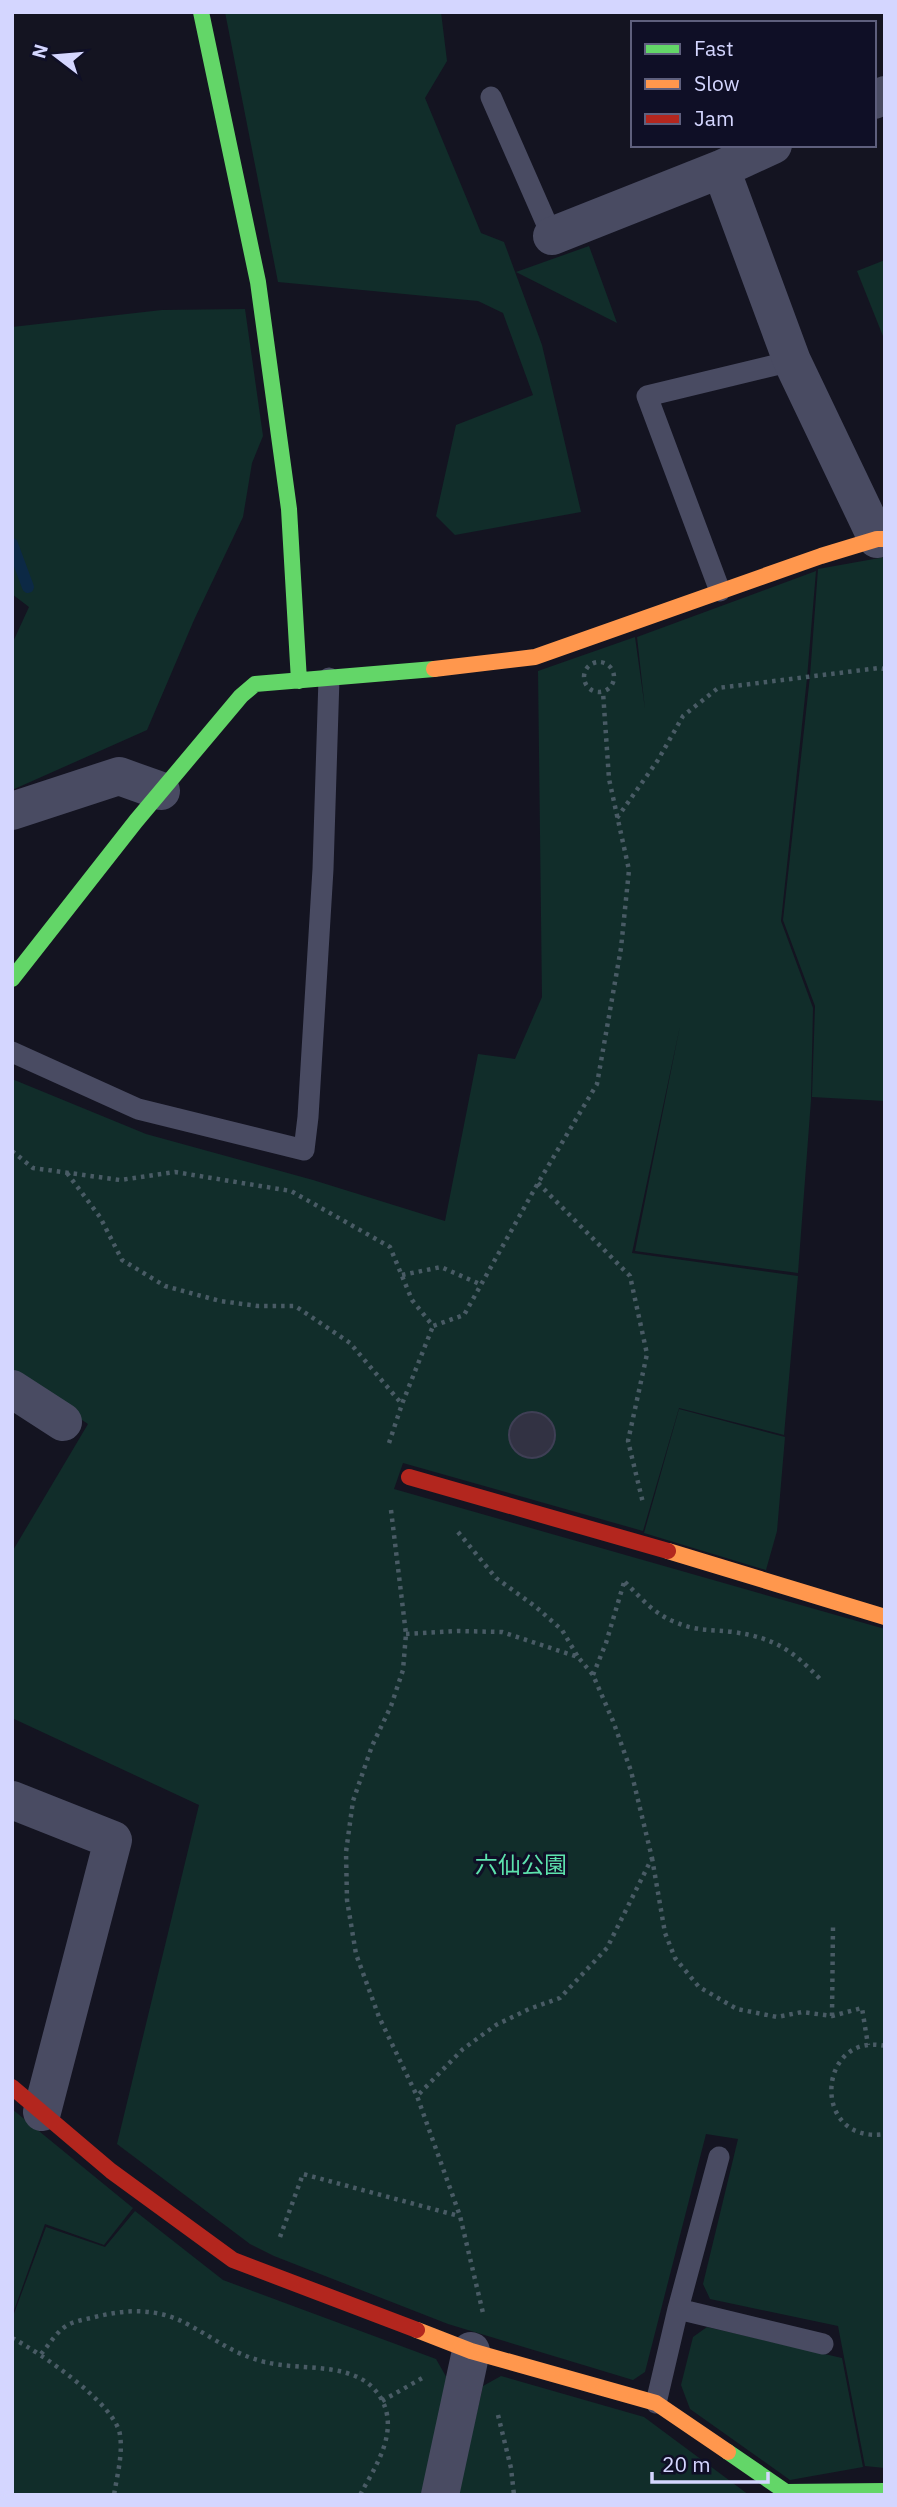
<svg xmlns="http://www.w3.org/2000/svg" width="897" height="2507" font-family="'IBM Plex Sans','Noto Sans JP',sans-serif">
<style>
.green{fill:#112d2a}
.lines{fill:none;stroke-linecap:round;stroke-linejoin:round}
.stream{stroke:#0c2945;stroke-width:12}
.building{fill:#323243;stroke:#3f3f55;stroke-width:2}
.path{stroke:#495b65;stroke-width:4.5;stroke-dasharray:3.5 5;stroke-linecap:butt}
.lane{stroke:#494b62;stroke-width:21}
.street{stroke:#494b62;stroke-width:38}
.fast{stroke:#63d668;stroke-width:16}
.slow{stroke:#ff974d;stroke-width:16}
.jam{stroke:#b3261e;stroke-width:16}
.labels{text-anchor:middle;stroke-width:6;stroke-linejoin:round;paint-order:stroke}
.park-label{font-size:23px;fill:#5de2ad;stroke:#0f0f26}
</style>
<rect width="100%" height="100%" fill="#141421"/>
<path class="green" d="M225,12H441L447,61L425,98L481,233L504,242L542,345L581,512L455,535L436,516L456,425L533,395L503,313L478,301L278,282Z
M589,246L617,323L516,272Z
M885,260V341L857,271Z
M245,309L263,436L252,463L243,517L194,620L147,730L12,790V644L29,607L12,594V327L162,310Z
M885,557V1101L812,1097L815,1006L783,920L810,676L818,569Z
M816,571L807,678L781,921L813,1008L811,1100L798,1273L635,1251L680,1026L632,1253L798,1276L784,1435L679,1408L643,1531L403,1463L394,1489L885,1629V2468L865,2466L838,2326L710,2299L703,2284L738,2139L706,2134L645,2372L633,2380L448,2324L274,2256L250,2244L117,2144L199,1805L12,1718V1552L88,1424L12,1373V1079L146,1134L313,1180L445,1221L478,1054L515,1059L542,997L538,671L635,637L645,709L637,637Z
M679,1409L785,1437L777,1531L766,1570L644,1533Z
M12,2109L133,2208L104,2245L45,2224L12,2316Z
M135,2211L223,2280L436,2359L448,2380L423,2495H12V2319L46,2227L105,2247Z
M707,2327L842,2358L863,2467L790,2480L690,2409L681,2385L693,2337Z
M501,2376L644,2417L749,2495H458L483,2386Z"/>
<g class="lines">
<path class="stream" d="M12,544L28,587"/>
</g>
<path class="building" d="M509 1435a23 23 0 1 1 46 0a23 23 0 1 1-46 0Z"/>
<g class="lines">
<path class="path" d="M584 677a15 15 0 1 1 30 0a15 15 0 1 1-30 0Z
M617,818L658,760L683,716L718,688L879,668L885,669
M12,1151L33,1168L120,1180L175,1172L291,1191L390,1247L412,1300L433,1326L464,1315L538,1183L597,1084L621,948L629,870L609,779L603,692
M67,1173L100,1217L122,1260L165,1286L220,1301L258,1306H295L350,1343L401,1403
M538,1183L630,1276L647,1354L628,1441L643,1503
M402,1275L441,1267L482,1285
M389,1443L402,1404L433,1326
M391,1510L406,1634L403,1670L391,1706L372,1746L353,1801L346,1852L347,1900L356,1954L379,2017L417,2096L460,2216L483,2313
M458,1532L496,1578L536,1607L562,1630L578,1657
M625,1582C641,1598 654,1614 675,1622C698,1632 711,1629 733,1632C775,1638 792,1650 821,1680
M406,1634L458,1631L502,1632L578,1657L593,1675L613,1721L631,1771L652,1858L607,1948L560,1998L529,2009L496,2025L463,2049L417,2096
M593,1675L606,1643L625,1579
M652,1858L665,1933L675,1958L699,1987L737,2009L777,2017L802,2012L832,2016L862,2008L868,2045
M832,2016L833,1927
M885,2046C817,2031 810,2145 885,2134
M280,2237L303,2174L459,2216
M12,2338C39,2352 116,2404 120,2435C123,2454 117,2476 114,2495
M41,2354C48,2346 54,2336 62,2329C70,2322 81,2320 91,2318C125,2309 157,2307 189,2325C217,2340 233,2354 265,2362C303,2372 360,2359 382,2400C399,2433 375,2467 360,2495
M382,2401L424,2377
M498,2415L511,2468L514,2495"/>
<path class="lane" d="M491,97L552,236
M720,591L647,396L792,361
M12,1052L138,1109L304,1150L308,1117L323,869L329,678
M678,2309L823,2344
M656,2403L678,2309L719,2157"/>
<path class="street" d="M874,100L885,95
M721,169L792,361L877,539
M552,236L721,169L773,145
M12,811L119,776L161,791
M12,1389L63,1422
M12,1800L113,1840L42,2112
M440,2495L471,2351"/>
<path class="fast" d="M201,12L258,282L289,509L299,681
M12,979L136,821L241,696L255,684L434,669
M728,2452L786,2492L885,2491"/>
<path class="slow" d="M434,669L535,657L821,556L877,539H885
M668,1551L885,1617
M417,2330L471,2351L656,2403L728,2452"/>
<path class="jam" d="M409,1477L668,1551
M12,2087L111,2171L233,2260L417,2330"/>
</g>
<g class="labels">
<g class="park-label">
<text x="521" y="1873">六仙公園</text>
</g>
</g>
<rect width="897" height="2507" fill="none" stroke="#d4d6ff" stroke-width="28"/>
<rect x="631" y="21" width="245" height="126" fill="#0f0f26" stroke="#5e5f7d" stroke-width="2"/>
<rect x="645" y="44" width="35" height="10" fill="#63d668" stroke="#5e5f7d" stroke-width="2"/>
<text x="694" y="56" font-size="21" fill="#d4d6ff">Fast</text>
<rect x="645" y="79" width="35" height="10" fill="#ff974d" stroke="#5e5f7d" stroke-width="2"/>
<text x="694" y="91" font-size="21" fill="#d4d6ff">Slow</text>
<rect x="645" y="114" width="35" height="10" fill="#b3261e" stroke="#5e5f7d" stroke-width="2"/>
<text x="694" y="126" font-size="21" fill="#d4d6ff">Jam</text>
<g transform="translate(56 56) rotate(286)" stroke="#0f0f26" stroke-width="5" paint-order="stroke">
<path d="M0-5L12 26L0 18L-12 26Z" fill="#d4d6ff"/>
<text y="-10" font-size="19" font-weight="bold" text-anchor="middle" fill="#d4d6ff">N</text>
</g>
<path d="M652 2472v10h116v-10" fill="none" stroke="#d4d6ff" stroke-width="3.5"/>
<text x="662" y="2472" font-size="21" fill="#d4d6ff" stroke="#0f0f26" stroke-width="5" paint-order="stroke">20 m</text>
</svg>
